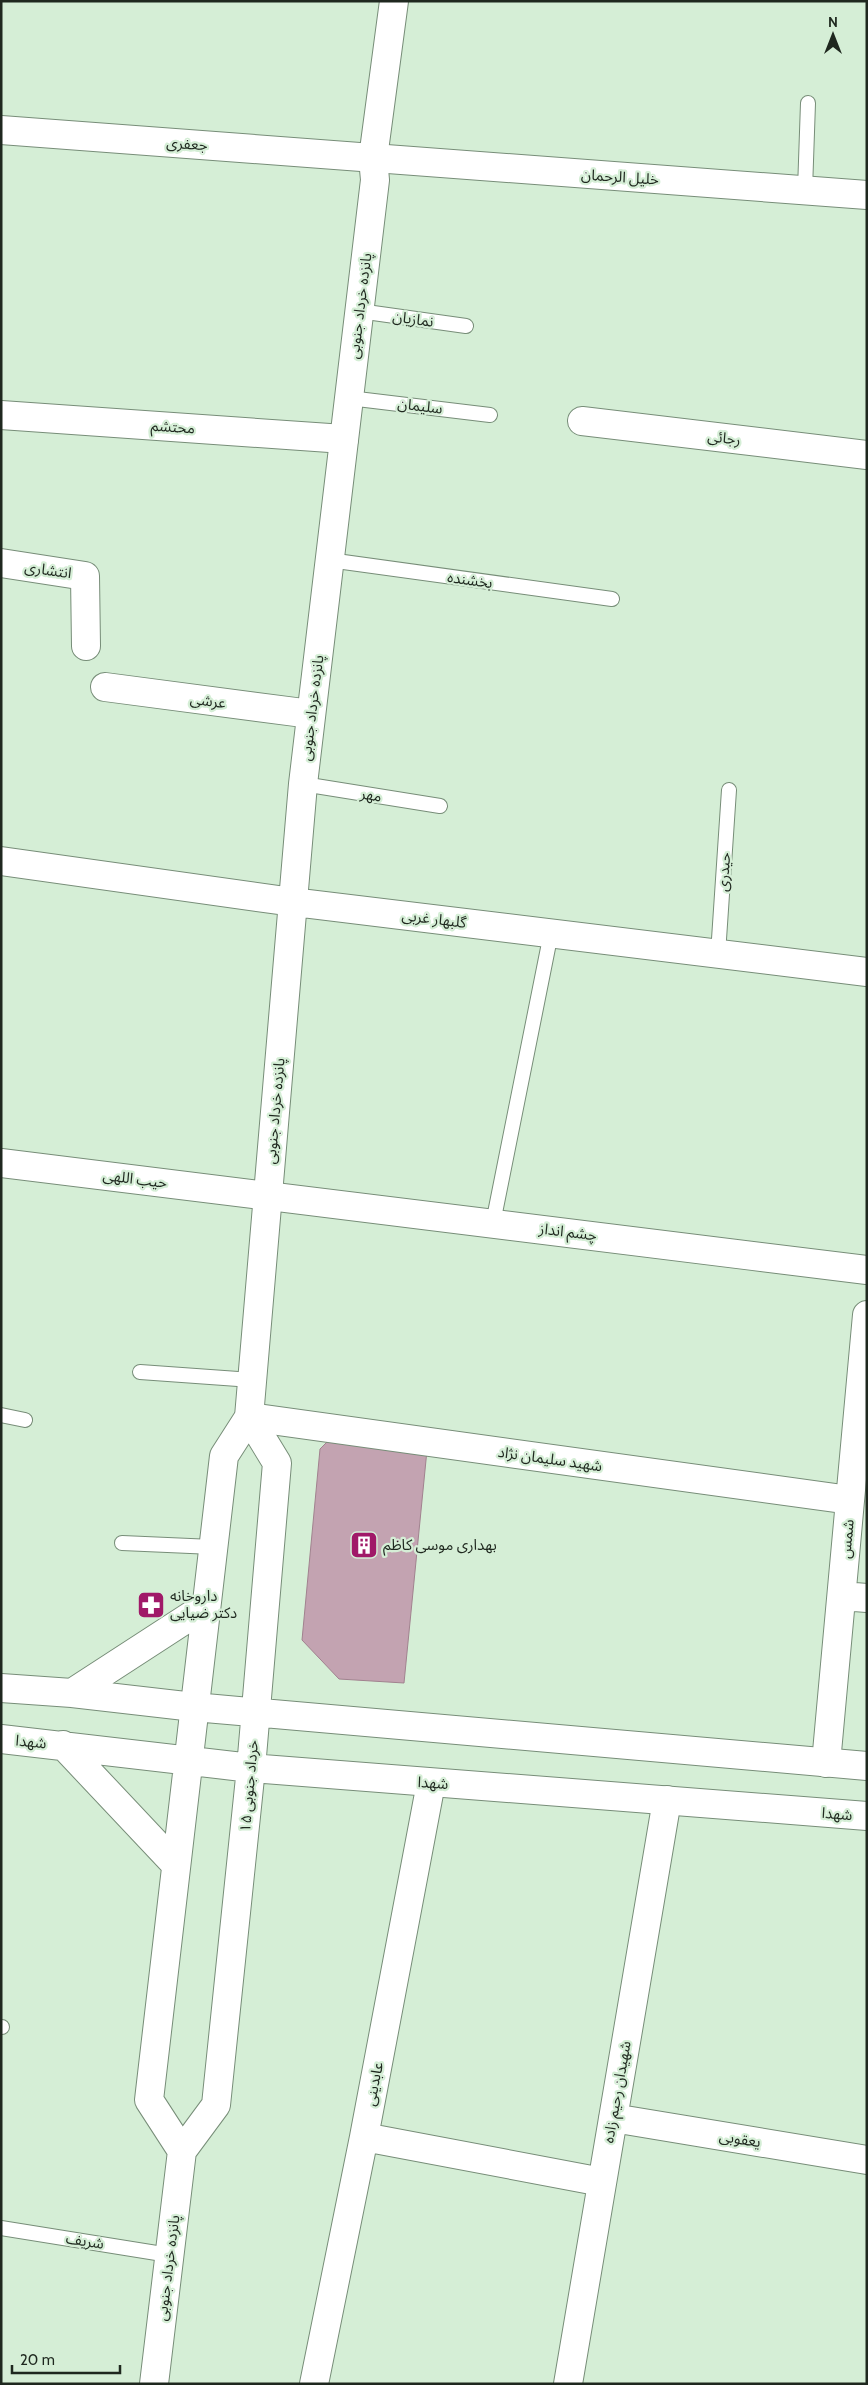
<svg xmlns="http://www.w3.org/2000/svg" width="868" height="2385" font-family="Cabin,'Noto Sans Arabic',sans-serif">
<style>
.building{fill:#c3a3b1;stroke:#a1828f}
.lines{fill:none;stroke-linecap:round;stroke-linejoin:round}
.lane-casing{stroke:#778d78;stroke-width:16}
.street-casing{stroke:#778d78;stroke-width:30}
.secondary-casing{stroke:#778d78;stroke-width:30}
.lane{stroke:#fff;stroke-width:14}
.street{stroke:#fff;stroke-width:28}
.secondary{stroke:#fff;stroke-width:28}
.labels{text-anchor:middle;stroke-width:4.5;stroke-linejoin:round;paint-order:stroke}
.street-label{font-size:15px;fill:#1f281f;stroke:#d5eed6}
.poi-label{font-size:15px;fill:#1f281f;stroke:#d5eed6;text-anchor:start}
</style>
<rect width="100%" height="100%" fill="#d5eed6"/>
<path class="building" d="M329,1440L427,1450L404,1683L339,1679L302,1640L320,1449Z"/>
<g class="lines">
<g class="lane-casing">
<path id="lane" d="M805,190L808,103
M359,311L466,326
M349,398L490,415
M329,560L612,599
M303,784L440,806
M718,954L729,790
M493,1223L551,933
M140,1372L252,1380
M1,1415L25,1420
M122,1543L213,1547
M1,2027H2
M1,2228L169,2255"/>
</g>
<g class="street-casing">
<path id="street" d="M1,130L867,195
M1,415L344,439
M582,421L867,455
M1,563L85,576L86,646
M105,687L311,714
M1,1163L867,1270
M249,1417L850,1500
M842,1596L867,1598
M826,1763L867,1315
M613,2118L867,2160
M364,2137L602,2182
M314,2384L364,2137L431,1783
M568,2384L667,1800"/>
</g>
<g class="secondary-casing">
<path id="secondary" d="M1,861L293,902L867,972
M1,1688L72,1693L194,1707L867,1766
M72,1693L206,1606
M1,1739L251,1768L867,1816
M63,1745L176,1865
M182,2151L149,2100L224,1456L249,1417L303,784L375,180L373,158L394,1
M154,2384L182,2151L216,2105L251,1768L277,1463L249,1417"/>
</g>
<use href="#lane" class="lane"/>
<use href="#street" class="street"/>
<use href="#secondary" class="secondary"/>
</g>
<defs>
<g id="building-square" transform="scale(1.4375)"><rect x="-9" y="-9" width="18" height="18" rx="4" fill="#a01968" stroke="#d5eed6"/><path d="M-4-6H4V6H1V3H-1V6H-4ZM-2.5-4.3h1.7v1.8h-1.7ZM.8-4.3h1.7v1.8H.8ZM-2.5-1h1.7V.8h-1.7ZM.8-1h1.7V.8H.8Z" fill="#fff"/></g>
<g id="pharmacy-square" transform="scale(1.4375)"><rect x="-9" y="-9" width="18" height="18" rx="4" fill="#a01968" stroke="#d5eed6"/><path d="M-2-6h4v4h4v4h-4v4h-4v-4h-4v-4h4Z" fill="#fff"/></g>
</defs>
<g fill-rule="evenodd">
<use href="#building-square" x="364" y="1545"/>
<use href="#pharmacy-square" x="151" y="1605"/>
</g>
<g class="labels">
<g class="street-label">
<text transform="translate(187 144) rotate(4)" y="5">جعفری</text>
<text transform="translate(620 177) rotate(4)" y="5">خلیل الرحمان</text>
<text transform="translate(360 306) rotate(-83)" y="5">پانزده خرداد جنوبی</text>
<text transform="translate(413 319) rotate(8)" y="5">نمازیان</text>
<text transform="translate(420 406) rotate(7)" y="5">سلیمان</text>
<text transform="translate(173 427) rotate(4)" y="5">محتشم</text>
<text transform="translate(724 438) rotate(7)" y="5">رجائی</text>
<text transform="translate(48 570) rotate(8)" y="5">انتشاری</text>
<text transform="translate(470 580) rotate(8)" y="5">بخشنده</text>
<text transform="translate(208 701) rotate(7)" y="5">عرشی</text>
<text transform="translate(312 708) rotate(-83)" y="5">پانزده خرداد جنوبی</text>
<text transform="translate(371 795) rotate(9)" y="5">مهر</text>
<text transform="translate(724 872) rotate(-86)" y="5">حیدری</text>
<text transform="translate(434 919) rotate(7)" y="5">گلبهار غربی</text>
<text transform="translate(275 1111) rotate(-85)" y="5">پانزده خرداد جنوبی</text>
<text transform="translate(135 1179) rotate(7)" y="5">حیب اللهی</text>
<text transform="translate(568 1232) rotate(7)" y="5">چشم انداز</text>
<text transform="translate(550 1459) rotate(8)" y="5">شهید سلیمان نژاد</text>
<text transform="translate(847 1539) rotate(-85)" y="5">شمس</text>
<text transform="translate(31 1742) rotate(6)" y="5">شهدا</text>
<text transform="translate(433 1783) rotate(4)" y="5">شهدا</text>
<text transform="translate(249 1786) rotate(-85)" y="5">۱۵ خرداد جنوبی</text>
<text transform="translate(837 1814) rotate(5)" y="5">شهدا</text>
<text transform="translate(374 2084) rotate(-79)" y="5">عابدینی</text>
<text transform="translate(617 2092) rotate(-80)" y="5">شهیدان رحیم زاده</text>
<text transform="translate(740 2139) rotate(9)" y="5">یعقوبی</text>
<text transform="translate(85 2241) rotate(9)" y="5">شریف</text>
<text transform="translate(168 2268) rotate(-83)" y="5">پانزده خرداد جنوبی</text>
</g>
<g class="poi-label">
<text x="383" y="1550">بهداری موسی کاظم</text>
<text x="170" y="1601">داروخانه<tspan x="170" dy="17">دکتر ضیایی</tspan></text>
</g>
</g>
<rect width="868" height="2385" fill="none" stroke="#1f281f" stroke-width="5"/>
<g transform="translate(833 35)" stroke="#d5eed6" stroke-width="4" paint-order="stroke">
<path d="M0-4L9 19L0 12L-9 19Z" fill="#1f281f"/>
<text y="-8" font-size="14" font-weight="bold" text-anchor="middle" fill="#1f281f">N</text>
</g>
<path d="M12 2365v8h108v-8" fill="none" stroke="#1f281f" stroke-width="2.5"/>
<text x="20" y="2365" font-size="15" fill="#1f281f" stroke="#d5eed6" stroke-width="4" paint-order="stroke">20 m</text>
</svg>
